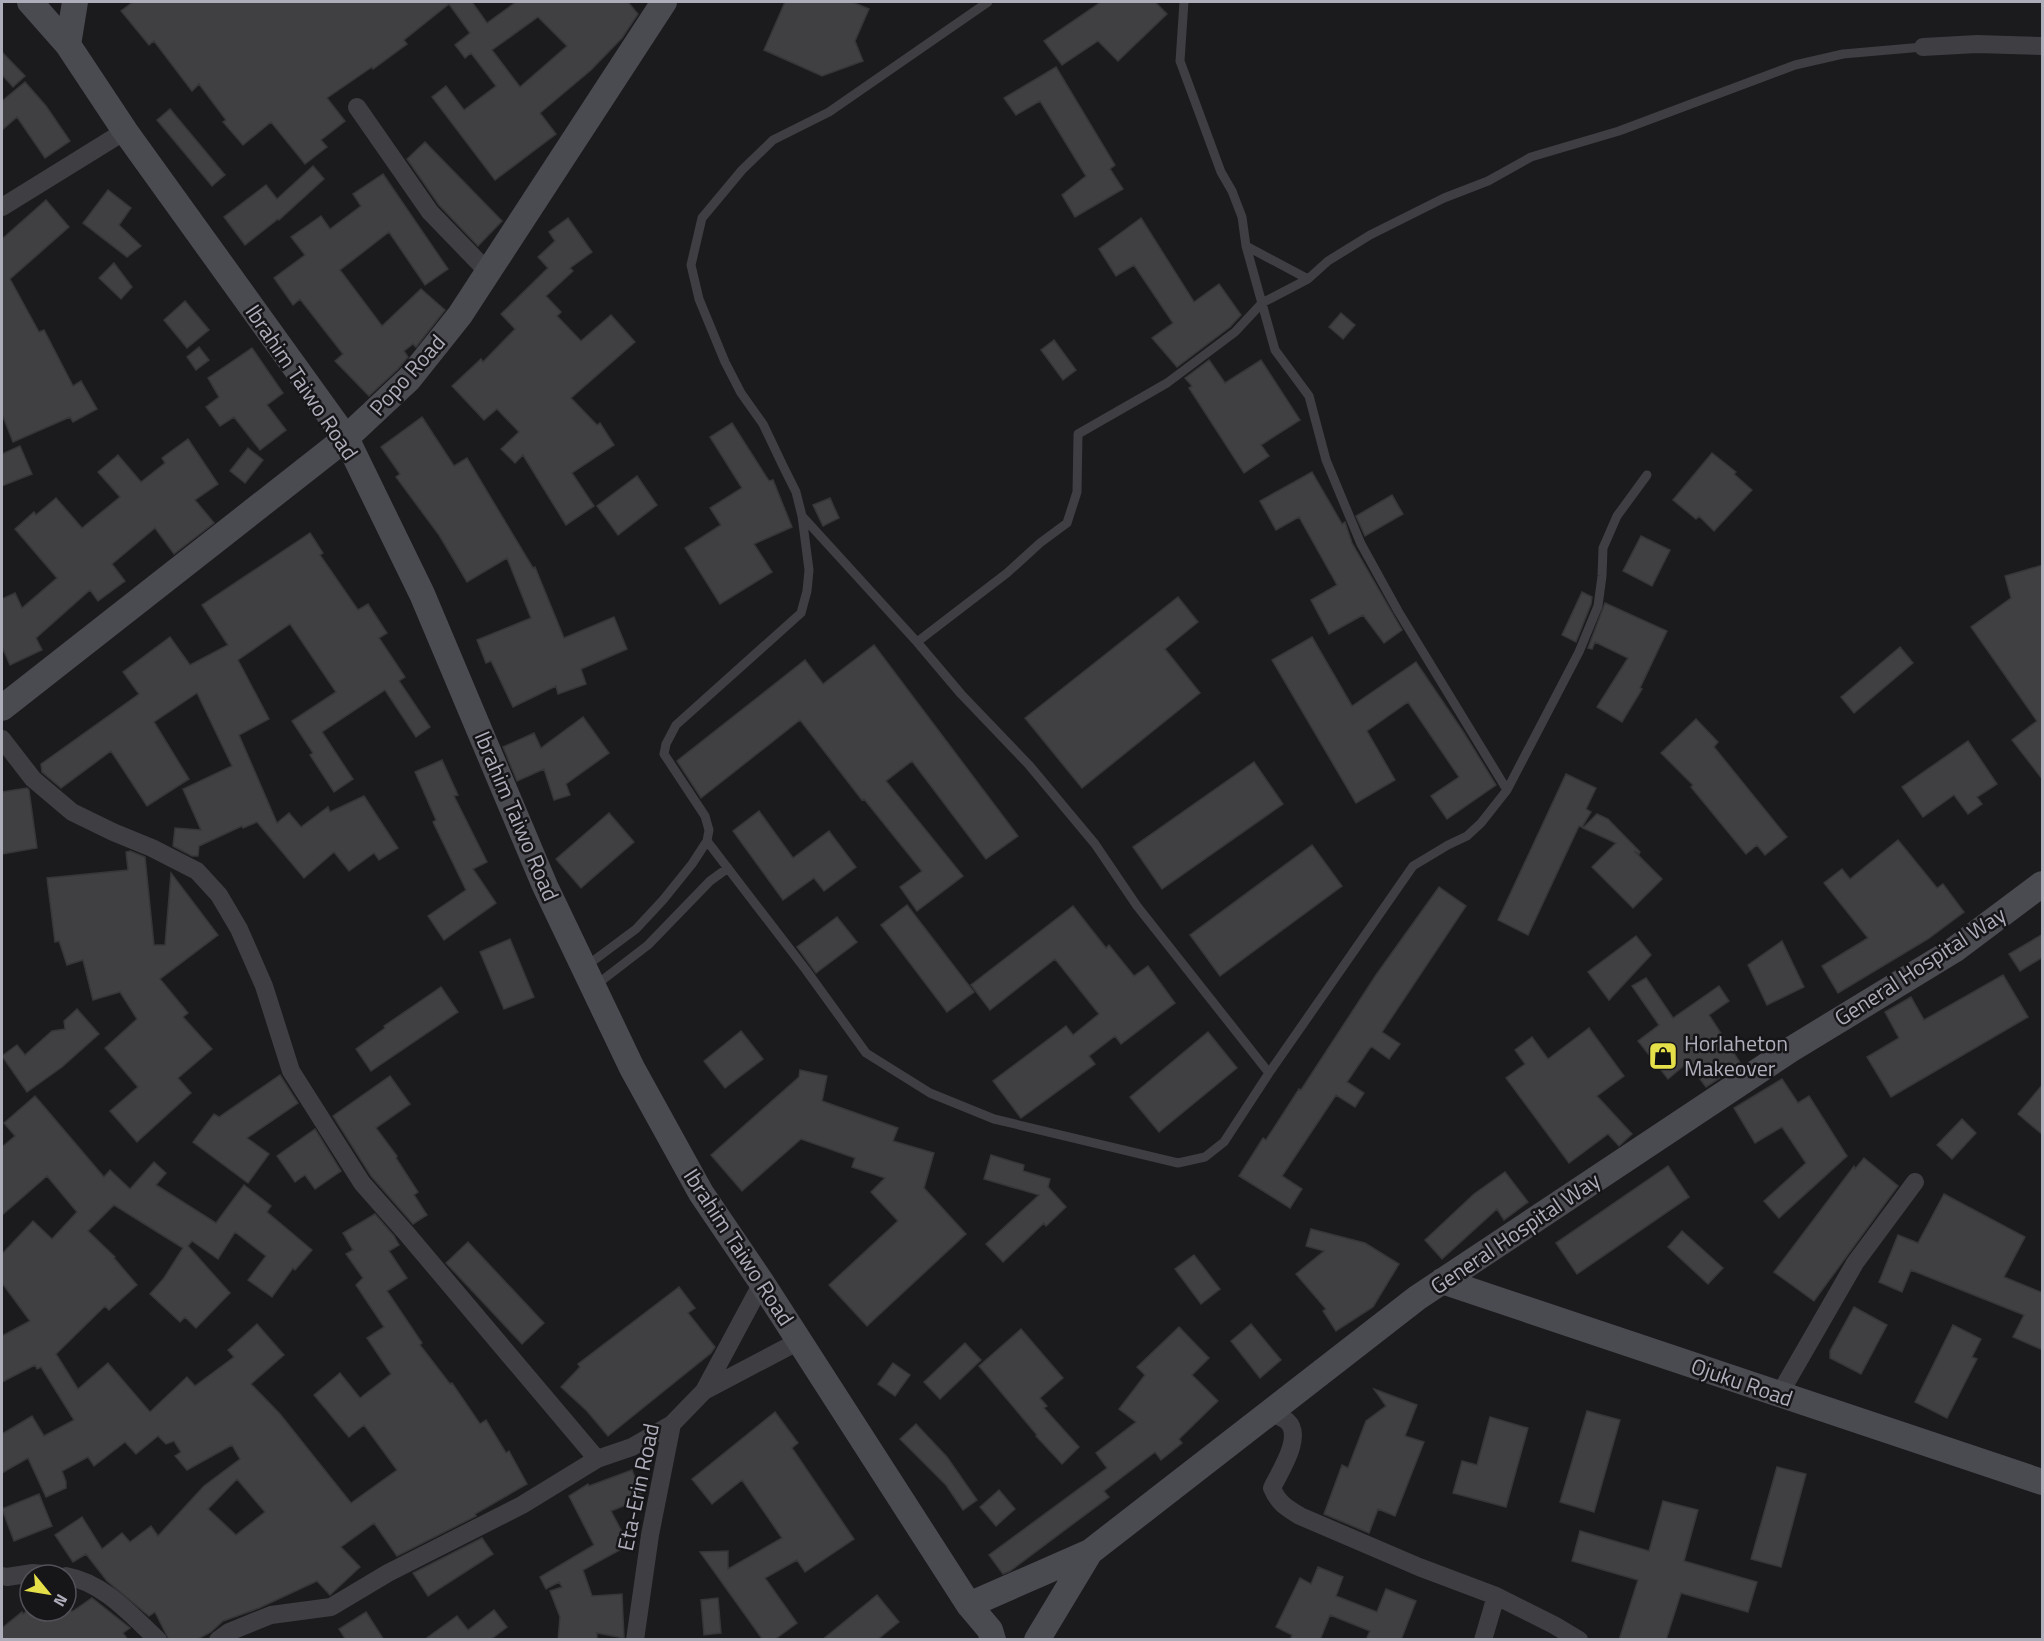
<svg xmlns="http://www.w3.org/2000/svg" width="2044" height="1641" font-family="'Titillium Web',sans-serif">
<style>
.building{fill:#404043;stroke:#363538;stroke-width:1.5;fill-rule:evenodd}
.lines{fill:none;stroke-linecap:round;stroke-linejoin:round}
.service{stroke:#3e3e43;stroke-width:9}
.minor{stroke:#3e3e43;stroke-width:18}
.secondary{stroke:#4a4a51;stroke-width:26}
.labels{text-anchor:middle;stroke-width:5;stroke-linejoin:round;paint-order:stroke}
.street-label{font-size:22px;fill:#aeaebb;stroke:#161518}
.poi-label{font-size:22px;fill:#aeaebb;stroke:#161518;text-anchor:start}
</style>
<rect width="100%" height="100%" fill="#1b1a1c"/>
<path class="building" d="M133,2H472L487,23L516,2H628L638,14L622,38L591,70L540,113L556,134L495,180L432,97L446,86L464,110L496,86L471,53L465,58L455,45L470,33L449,4L404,40L407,44L373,69L372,67L327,98L345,121L321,140L327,147L305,164L271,122L243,145L223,122L226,120L199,84L192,91L154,41L149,45L121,11ZM538,17L567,46L520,87L492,50Z
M785,2H852L869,9L855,41L863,61L822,76L764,50Z
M1101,2H1155L1167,14L1118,61L1098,41L1062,65L1044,41Z
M2,52L25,76L13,87L2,75Z
M1056,67L1115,165L1110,169L1123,189L1075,217L1062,195L1086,176L1040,101L1016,115L1004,98Z
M25,82L46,106L70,141L45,158L17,117L2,130V101Z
M170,109L225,175L212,186L157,120Z
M425,142L502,221L478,246L439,205L407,159Z
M313,166L324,179L279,220L278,219L245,245L224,217L266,185L277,199Z
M383,174L448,269L425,285L389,232L340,270L382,326L421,289L445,310L416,347L413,344L404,351L408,357L398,369L369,396L335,361L343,354L300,299L293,305L274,278L305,255L291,237L321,216L330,229L361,206L353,194Z
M108,190L131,208L119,225L141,246L127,257L83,223Z
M46,200L69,227L10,279L39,332L44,330L73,386L81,381L97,409L73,422L70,417L13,442L2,414V239Z
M568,218L592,252L570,268L573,271L546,296L561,312L557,316L581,341L611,315L635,342L571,398L597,425L600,423L614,445L572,473L594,506L566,525L523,455L515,463L501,449L519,432L497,409L484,420L452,386L481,359L483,362L515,329L501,314L548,268L538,257L555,241L549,232Z
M1141,218L1194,302L1219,284L1241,315L1230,327L1177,367L1152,338L1173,323L1134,265L1116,276L1099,249Z
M114,263L132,287L121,299L99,278Z
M185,301L209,330L187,348L164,320Z
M1341,313L1355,325L1343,339L1329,327Z
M1054,340L1076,370L1063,380L1041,350Z
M199,347L209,360L196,370L187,357Z
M252,348L283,393L267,405L286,430L260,450L234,417L220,426L206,407L219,397L208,378Z
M1209,360L1225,383L1261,360L1300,420L1261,445L1269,456L1244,473L1189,388L1192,386L1185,378Z
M422,417L454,466L467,458L533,568L535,567L564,638L614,617L627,649L581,669L586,684L558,694L556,686L513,707L491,661L486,663L477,640L531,618L507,558L467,582L439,535L396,477L400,474L381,447Z
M732,423L769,481L773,480L792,527L754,544L772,572L720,604L685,548L721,525L710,508L742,488L710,437Z
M188,439L218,484L195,500L214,523L174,554L155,528L112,564L125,581L98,601L90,590L36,638L42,650L10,665L2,647V599L15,593L22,608L57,578L15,529L34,512L36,515L56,498L82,528L120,497L98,472L118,455L141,482L165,463L162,458Z
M20,446L32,474L2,486V454Z
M248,448L263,460L245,483L230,471Z
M1712,453L1736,472L1734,474L1752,490L1714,531L1699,516L1696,519L1673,500Z
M1312,472L1342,524L1345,522L1352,543L1402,630L1384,643L1363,615L1329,634L1311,600L1337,585L1299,517L1276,530L1260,501Z
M637,476L657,505L618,535L597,506Z
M1392,495L1403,514L1365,536L1356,516Z
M830,498L839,518L823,526L813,505Z
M310,533L323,553L320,555L358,610L368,604L387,633L379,638L405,677L399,681L430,727L416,737L385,690L322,732L353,779L334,792L310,755L313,753L292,721L336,692L290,624L238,660L269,719L239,735L277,823L289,813L301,827L328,807L330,812L364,796L398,848L379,860L374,853L349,871L334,852L304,878L257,822L243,828L242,826L199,846L198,856H192L173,846L175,828L201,830L183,789L232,766L197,693L154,722L189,779L147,806L111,751L61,788L42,772L41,764L139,694L123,672L170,637L190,665L228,645L202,605Z
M1641,536L1670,550L1652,586L1623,571Z
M2043,565V780L2012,740L2037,721L1971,627L2011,598L2005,576Z
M1582,592L1592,597L1591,604L1576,642L1562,635Z
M1178,597L1198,622L1165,649L1200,693L1082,788L1025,718Z
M1605,603L1667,631L1640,688L1642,689L1622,722L1597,707L1628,658L1595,642L1592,649L1588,648Z
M1312,637L1352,706L1416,662L1464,733L1496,785L1447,819L1431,796L1459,777L1408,702L1367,731L1395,780L1356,803L1272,660Z
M874,645L1018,836L986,859L912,761L886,781L963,876L917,911L900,887L922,871L864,799L862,800L800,720L701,798L677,761L805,660L823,684Z
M1900,647L1913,663L1854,713L1841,697Z
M583,717L609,753L566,784L570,795L554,800L544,769L517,781L503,747L534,733L541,748Z
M1696,719L1718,742L1714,747L1787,837L1765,855L1757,845L1746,854L1691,787L1693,785L1661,753Z
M1968,741L1997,784L1977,797L1982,804L1968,814L1954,795L1923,817L1902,787Z
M442,760L458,795L454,796L487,862L473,869L496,903L444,940L428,916L466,890L433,822L436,820L415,772Z
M1254,762L1283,804L1162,889L1133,847Z
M1566,774L1596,788L1586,809L1591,812L1582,827L1579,826L1528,935L1498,920Z
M27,788L29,790L37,848L2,854V792Z
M759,811L793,858L829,831L856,867L824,891L814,878L783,900L733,831Z
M609,813L634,842L581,888L556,859Z
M1597,814L1608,819L1640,852L1639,854L1634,851L1662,879L1633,908L1592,867L1616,843L1583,828Z
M1898,840L1937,888L1943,884L1964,912L1928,939L1838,993L1822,966L1868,938L1824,883L1842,869L1850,879Z
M1312,845L1342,886L1220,976L1190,935Z
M130,851L145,857L154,945H165L171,873L218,935L160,979L188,1013L183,1017L212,1049L178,1078L191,1093L137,1142L110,1111L138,1087L105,1048L137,1019L120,992L93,1000L83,960L67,965L59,941L55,942L47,878L128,870L126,852Z
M1439,887L1466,906L1382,1032L1400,1044L1389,1059L1372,1047L1370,1048L1347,1082L1364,1093L1355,1107L1336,1095L1282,1176L1302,1189L1290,1208L1239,1176L1263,1138L1266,1140L1299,1089L1301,1090L1376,975Z
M907,905L974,992L947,1012L881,925Z
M1073,906L1106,948L1109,945L1134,976L1148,966L1175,1003L1121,1044L1115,1036L1089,1056L1095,1064L1021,1118L993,1081L1066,1026L1073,1035L1099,1014L1055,959L990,1010L971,985Z
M837,917L857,942L816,973L797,947Z
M2043,934V957L2020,971L2009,954Z
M1636,936L1651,955L1609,1000L1588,972Z
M510,939L534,997L504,1009L480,952Z
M1782,941L1804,987L1767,1005L1748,965Z
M2003,975L2028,1017L1891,1097L1867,1057L1899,1038L1885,1012L1911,997L1924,1020Z
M1646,978L1673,1018L1719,986L1729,1001L1709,1015L1741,1064L1706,1087L1694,1071L1692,1073L1686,1064L1668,1079L1638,1041L1659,1025L1632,986Z
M441,987L458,1012L371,1071L356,1049L385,1028L384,1026Z
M77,1009L99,1034L62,1067L27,1092L2,1056L17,1045L25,1055L52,1031L65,1029L64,1021Z
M1589,1028L1624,1076L1597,1096L1632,1134L1619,1146L1608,1134L1569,1163L1506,1078L1525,1064L1515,1050L1532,1037L1548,1059Z
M741,1031L763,1059L725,1088L704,1061Z
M1208,1032L1237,1068L1159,1132L1130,1097Z
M800,1070L827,1076L822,1101L898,1128L893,1141L934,1153L924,1188L966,1234L867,1326L829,1285L898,1221L871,1192L885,1178L852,1167L855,1158L801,1139L742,1191L711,1155L799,1077Z
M280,1075L298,1103L247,1138L269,1154L248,1183L193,1142L214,1114L219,1117Z
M390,1076L410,1104L376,1128L397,1156L396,1158L418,1192L414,1195L427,1215L413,1224L371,1176L333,1116Z
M1782,1079L1798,1103L1809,1096L1847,1156L1779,1218L1764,1201L1806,1163L1782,1127L1755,1143L1734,1108Z
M2043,1084V1135L2018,1114Z
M35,1096L104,1177L110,1170L130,1189L154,1162L166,1173L156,1185L216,1223L244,1185L271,1206L267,1212L312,1250L295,1270L293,1268L272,1297L248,1280L266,1256L235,1232L218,1259L192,1241L188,1246L230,1293L196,1328L185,1317L180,1322L150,1294L164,1278L183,1248L114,1205L88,1231L115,1257L114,1258L137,1285L109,1310L105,1306L56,1354L78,1389L108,1363L150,1412L187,1377L195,1386L234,1357L228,1350L257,1324L284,1355L251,1384L280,1414L351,1503L397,1470L364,1425L349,1437L314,1395L340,1373L360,1398L391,1374L367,1338L384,1327L356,1285L363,1278L346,1254L353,1250L343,1233L375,1214L394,1236L399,1245L389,1251L407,1278L387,1291L422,1343L420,1345L450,1384L452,1383L480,1424L486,1420L506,1453L509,1451L527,1484L475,1514L476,1516L397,1556L374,1523L341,1547L360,1567L330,1595L317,1581L259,1608L223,1621L211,1632L196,1640H169L155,1612L149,1616L107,1581L86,1554L73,1562L55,1535L82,1517L102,1549L122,1533L130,1542L151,1526L158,1536L204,1486L240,1459L232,1445L187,1470L175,1456L181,1452L174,1441L166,1444L158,1436L136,1454L125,1442L94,1466L88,1457L62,1471L66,1482V1488L46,1497L28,1458L2,1473V1434L32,1416L44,1436L74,1420L41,1367L37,1369L35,1365L2,1382V1336L30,1321L2,1283V1254L33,1221L52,1239L77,1212L47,1176L2,1215V1147L15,1136L4,1123ZM237,1479L265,1512L236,1535L208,1509Z
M1962,1119L1976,1133L1952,1159L1937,1145Z
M315,1129L341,1171L315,1189L305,1175L295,1182L277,1156Z
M991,1155L1024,1165L1023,1171L1050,1179L1048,1187L1066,1207L1046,1226L1044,1223L1003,1262L986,1244L1039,1195L984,1179Z
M1864,1158L1898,1186L1814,1301L1774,1272L1854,1166L1855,1169Z
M1668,1166L1689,1197L1577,1274L1556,1243Z
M1505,1172L1528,1202L1504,1220L1497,1209L1442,1259L1425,1240L1474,1194Z
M1944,1194L2025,1237L2004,1277L2043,1293V1350L2013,1337L2024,1315L1911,1270L1902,1292L1879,1282L1898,1235L1918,1243Z
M1311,1229L1365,1243L1399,1264L1373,1307L1336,1331L1323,1311L1326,1309L1296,1274L1324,1251L1306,1246Z
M1682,1231L1723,1268L1708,1284L1668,1247Z
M468,1242L544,1323L522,1344L446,1263Z
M1194,1255L1220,1289L1201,1304L1175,1269Z
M679,1287L695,1308L688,1313L715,1347L711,1353L608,1436L587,1411L561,1387L580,1367L578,1364Z
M1854,1307L1887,1325L1861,1374L1830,1358V1351Z
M1251,1324L1281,1360L1260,1378L1231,1341Z
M1953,1325L1981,1339L1972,1357L1977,1359L1947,1418L1915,1402Z
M1179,1327L1209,1358L1192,1375L1218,1401L1179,1439L1182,1443L1161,1460L1155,1452L1104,1491L1109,1497L1010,1571L1003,1574L989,1555L1107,1468L1096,1453L1136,1422L1119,1409L1145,1375L1137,1367Z
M1021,1329L1063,1378L1040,1398L1047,1406L1044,1408L1079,1447L1062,1464L1036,1436L1037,1435L979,1366Z
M965,1343L981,1360L940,1399L924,1382Z
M893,1363L910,1375L895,1396L878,1384Z
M1374,1389L1417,1405L1405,1436L1424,1442L1395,1516L1378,1509L1369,1533L1324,1514L1342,1465L1348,1468L1366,1421L1386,1406Z
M1587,1411L1620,1420L1594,1512L1560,1502Z
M775,1412L798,1443L792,1448L854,1539L805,1572L797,1560L765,1578L797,1623L774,1640H763L700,1552L728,1551V1569L782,1538L742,1480L712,1504L692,1479Z
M1490,1417L1528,1428L1506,1507L1453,1493L1462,1461L1477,1465Z
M916,1424L947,1457L977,1500L963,1510L946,1485L900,1439Z
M1777,1467L1806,1474L1781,1567L1751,1559Z
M632,1470L643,1498L611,1511L629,1545L583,1570L592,1596L622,1594L624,1638L597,1633V1640H558L560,1617L550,1591L562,1587L559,1582L546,1589L540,1577L594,1545L569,1496L588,1484L589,1486Z
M999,1490L1015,1509L996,1526L980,1507Z
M39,1494L52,1526L14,1541L2,1509Z
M1663,1501L1698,1510L1684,1561L1757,1582L1748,1612L1681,1593L1666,1640H1619L1638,1580L1572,1561L1580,1531L1649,1551Z
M482,1538L493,1554L428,1596L413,1573Z
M1318,1567L1343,1577L1336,1596L1377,1612L1386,1589L1416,1601L1401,1640H1366L1370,1631L1330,1615L1320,1640H1290L1292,1635L1276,1627L1300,1578L1311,1584Z
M877,1595L899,1622L877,1640H822Z
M92,1598L130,1628L123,1633L128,1640H2V1628L22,1612L23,1614L27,1611H73Z
M718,1598L721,1633L704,1635L701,1600Z
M494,1610L507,1627L490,1640H424L457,1616L468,1630Z
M366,1612L384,1640H346L339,1629Z"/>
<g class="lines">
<path class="service" d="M1184,2L1180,61L1221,172L1232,191L1242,217L1246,246L1308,279
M1246,246L1275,350L1309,396L1326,460L1361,544L1398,611L1507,790
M802,516L917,642L961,694L1029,765L1095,844L1137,906L1269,1073
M917,642L1007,573L1040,543L1067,523L1077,492L1078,434L1167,383L1235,332L1262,303L1308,279L1328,261L1370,235L1444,198L1488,181L1531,157L1619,131L1795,65L1843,54L1923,47
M707,841L806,970L866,1053L930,1093L994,1119L1178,1163L1205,1157L1224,1142L1269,1073L1413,866L1448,845L1467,836L1481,823L1507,790L1579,652L1598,606L1602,576L1603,548L1617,516L1647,475
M585,967L636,929L663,900L692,864L707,841L709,830L705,816L664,754L666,744L676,725L801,613L807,591L809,570L802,516L796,492L783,466L763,424L741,393L725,362L699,299L691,265L702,218L742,170L773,140L829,112L988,2
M596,985L648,945L710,881L728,868"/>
<path class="minor" d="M1923,47L1977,44L2042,46
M357,107L430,212L488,272
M2,207L125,131
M2,739L33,779L72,812L113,832L152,848L197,871L219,895L239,929L264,986L291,1071L362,1183L407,1234L597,1459
M704,1391L762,1283
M1779,1395L1855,1263L1915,1182
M1269,1412C1275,1415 1282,1417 1287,1421C1304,1436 1280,1471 1272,1488C1278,1503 1287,1508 1300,1516L1419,1567L1496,1596L1554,1625L1579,1640
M2,1576L7,1577L33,1573L55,1575
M66,1576C104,1583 130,1614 158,1640
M218,1640L229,1632L271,1615L331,1607L388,1573L522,1505L597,1459L632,1447L672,1424
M635,1640L650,1535L672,1424L704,1391L799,1341
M1483,1640L1496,1596"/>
<path class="secondary" d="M30,2L68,45L125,131L346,438L422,594L545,886L632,1068L701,1193L762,1283L969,1605L990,1630L993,1640
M68,45L75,2
M2,708L346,438L409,379L460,315L664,2
M1442,1281L2042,1482
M969,1605L1090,1552
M1037,1640L1090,1552L1417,1298L1790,1050L1954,950L2042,884"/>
</g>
<defs>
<g id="shop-square" transform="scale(1.5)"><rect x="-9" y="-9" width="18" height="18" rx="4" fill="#e5e049" stroke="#161518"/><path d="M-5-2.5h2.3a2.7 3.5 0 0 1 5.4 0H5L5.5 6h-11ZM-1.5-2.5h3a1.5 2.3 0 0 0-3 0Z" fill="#111"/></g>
</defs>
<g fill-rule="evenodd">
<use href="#shop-square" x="1663" y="1056"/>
</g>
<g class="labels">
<g class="street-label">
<text transform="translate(407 375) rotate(-48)" y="8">Popo Road</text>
<text transform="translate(302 382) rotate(56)" y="8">Ibrahim Taiwo Road</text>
<text transform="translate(517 816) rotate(67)" y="8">Ibrahim Taiwo Road</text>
<text transform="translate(1920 966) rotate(-33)" y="8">General Hospital Way</text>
<text transform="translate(1515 1233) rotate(-34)" y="8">General Hospital Way</text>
<text transform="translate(739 1247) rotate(57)" y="8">Ibrahim Taiwo Road</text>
<text transform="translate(1742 1382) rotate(19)" y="8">Ojuku Road</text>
<text transform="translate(638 1487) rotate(-78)" y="8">Eta-Erin Road</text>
</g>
<g class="poi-label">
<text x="1684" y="1051">Horlaheton<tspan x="1684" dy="25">Makeover</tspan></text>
</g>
</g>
<rect width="2044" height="1641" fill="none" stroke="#aeaebb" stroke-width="6"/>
<g transform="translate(48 1593) rotate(120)"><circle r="28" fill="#161518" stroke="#535259" stroke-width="1.5"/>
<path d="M0-4.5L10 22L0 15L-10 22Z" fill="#e5e049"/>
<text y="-9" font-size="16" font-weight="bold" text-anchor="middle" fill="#aeaebb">N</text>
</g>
</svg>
